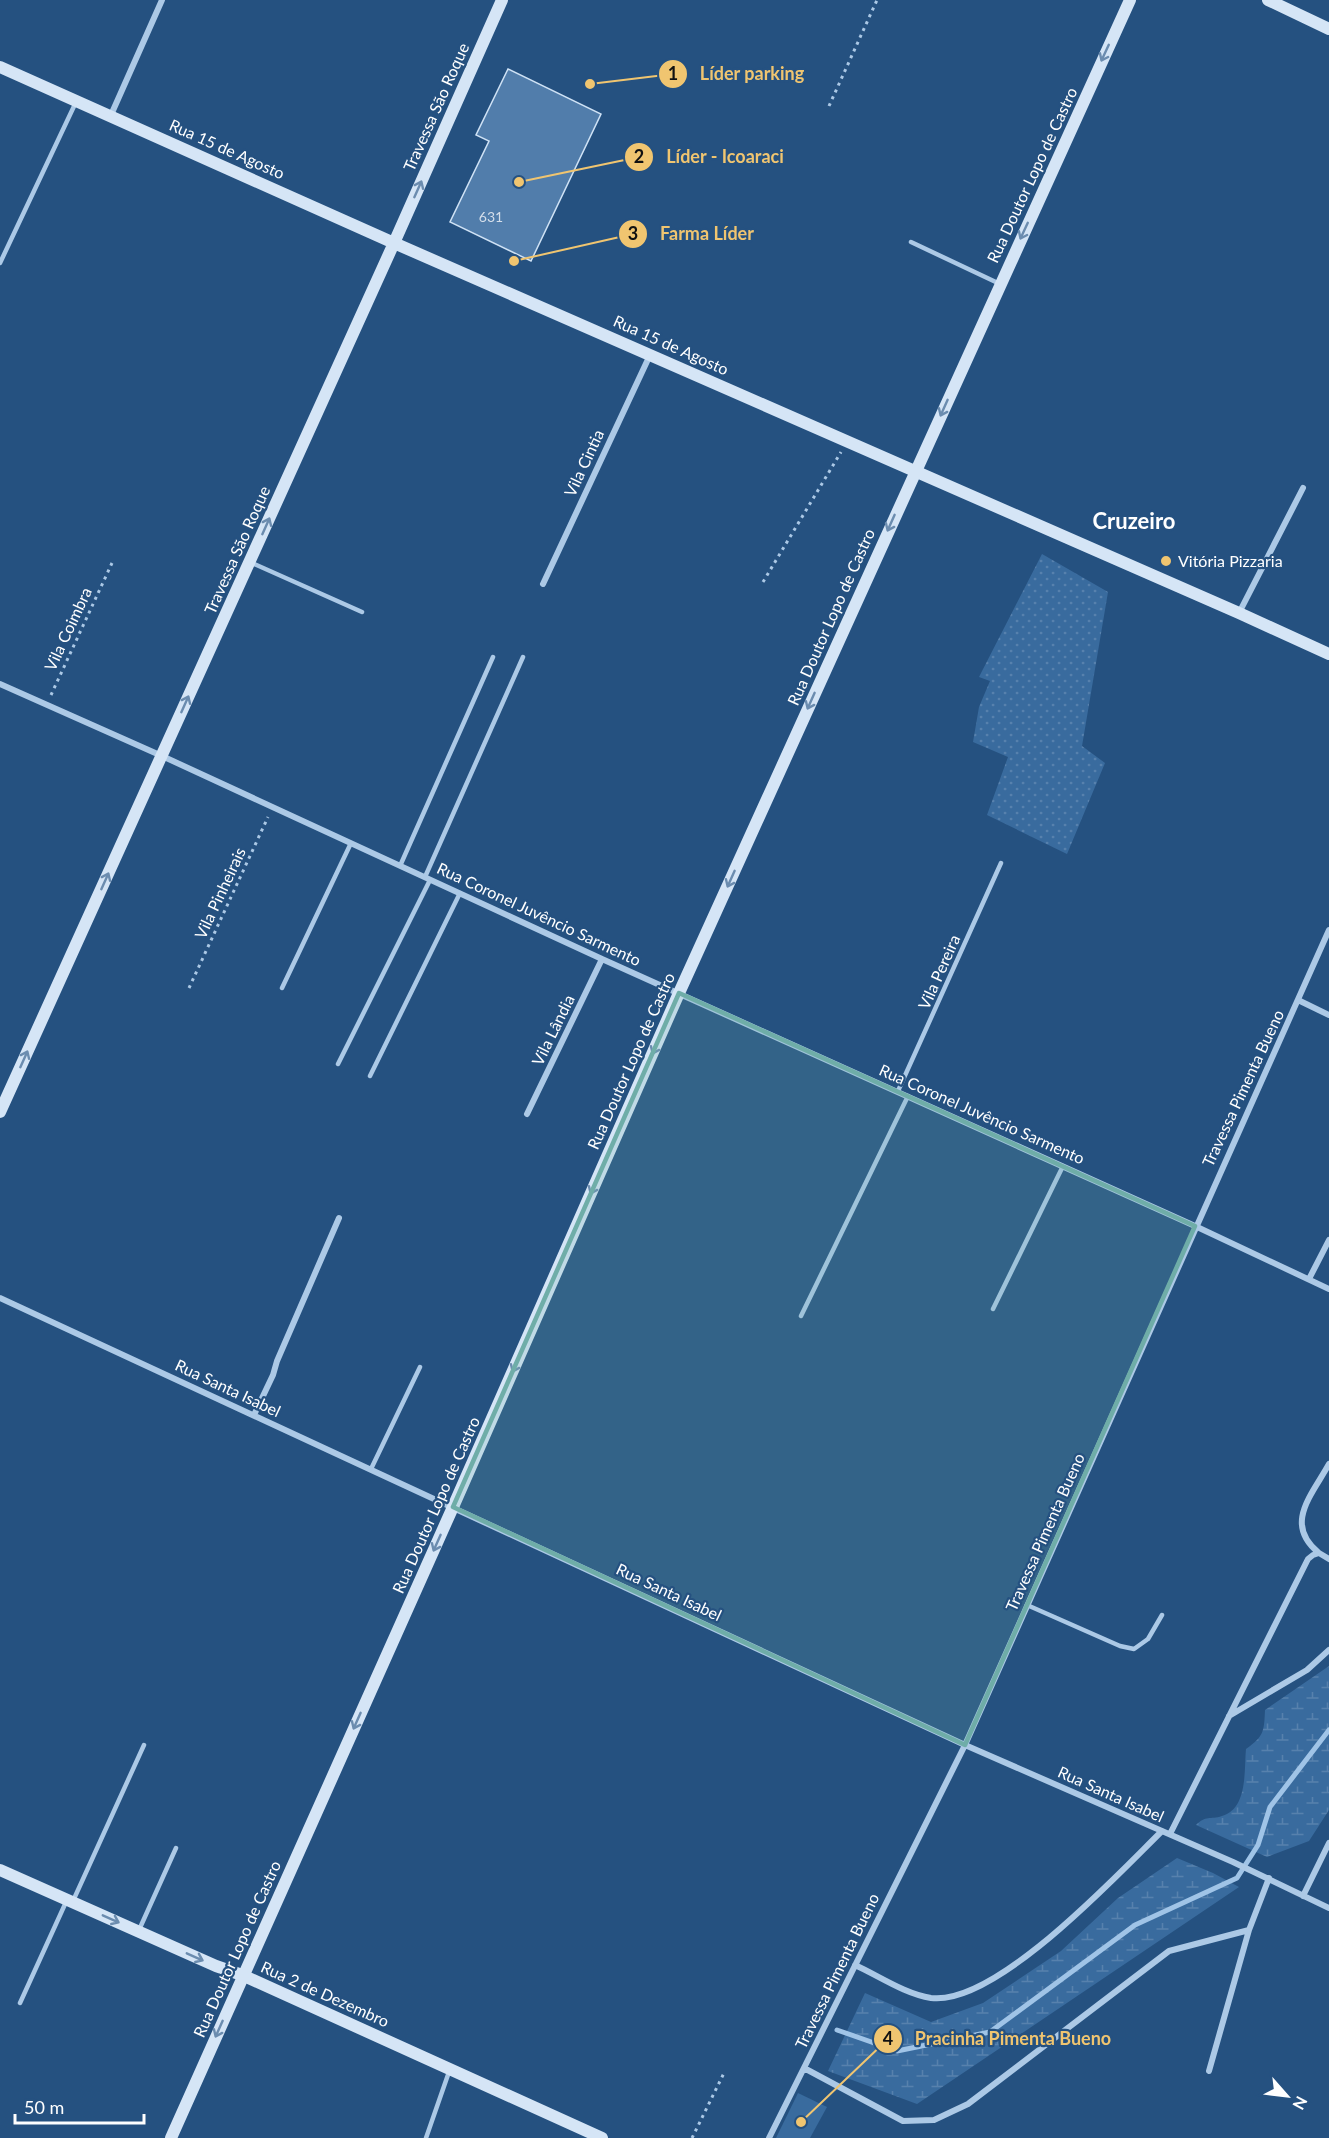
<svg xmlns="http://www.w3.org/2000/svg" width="1329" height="2138" font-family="Lato,sans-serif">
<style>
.grass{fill:url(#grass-dots)}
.wetland{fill:url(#wetland-marsh)}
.park{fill:#396b9e}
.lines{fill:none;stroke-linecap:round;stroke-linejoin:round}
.stream{stroke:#a0c4e7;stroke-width:5}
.building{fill:#517dab;stroke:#cfe2f5;stroke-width:1.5}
.path{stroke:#acc9e6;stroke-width:3;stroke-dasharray:3 4.5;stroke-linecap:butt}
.lane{stroke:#acc9e6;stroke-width:4.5}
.street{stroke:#acc9e6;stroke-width:6}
.secondary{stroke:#d5e5f6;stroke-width:12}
.oneway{stroke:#6b8caf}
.marked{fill:#6fada8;fill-opacity:0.2;stroke:#6fada8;stroke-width:4.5;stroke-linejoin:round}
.poi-dot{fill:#f0c570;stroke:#255180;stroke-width:2}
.labels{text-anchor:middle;stroke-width:4.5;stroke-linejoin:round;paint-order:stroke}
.number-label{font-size:14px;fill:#d4deea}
.street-label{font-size:16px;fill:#fff;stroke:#255180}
.poi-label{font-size:16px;fill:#fff;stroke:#255180;text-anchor:start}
.district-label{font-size:22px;font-weight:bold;fill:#fff;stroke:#255180}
.leader{fill:none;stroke:#f0c570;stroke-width:2}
.callout-dot{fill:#f0c570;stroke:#255180;stroke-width:2}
.mark-label{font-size:18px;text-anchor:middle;font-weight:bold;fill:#111}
.callout-label{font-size:18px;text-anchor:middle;font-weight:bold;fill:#f0c570;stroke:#255180;stroke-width:4.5;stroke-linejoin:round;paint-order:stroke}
</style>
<defs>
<pattern id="grass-dots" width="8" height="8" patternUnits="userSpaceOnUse" patternTransform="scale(1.5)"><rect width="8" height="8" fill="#396b9e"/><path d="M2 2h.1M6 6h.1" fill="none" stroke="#5781ad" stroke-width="1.8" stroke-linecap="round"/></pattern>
<pattern id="wetland-marsh" width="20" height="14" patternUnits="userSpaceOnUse" patternTransform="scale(1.5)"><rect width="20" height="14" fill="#396b9e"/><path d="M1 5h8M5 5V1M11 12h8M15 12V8" fill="none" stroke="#5781ad"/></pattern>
</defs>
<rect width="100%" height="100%" fill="#255180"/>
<path class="grass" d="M1042,554L1108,592L1082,746L1105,763L1067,854L987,815L1008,757L973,742L979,707L990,681L979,677Z"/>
<path class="wetland" d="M1329,1666V1810L1309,1841L1267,1857L1196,1825C1206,1815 1210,1820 1222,1816C1248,1809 1244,1770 1246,1749C1264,1736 1264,1732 1265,1710Z
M1177,1858L1213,1873L1239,1887L917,2104L828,2071L865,1993L931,2022L983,2003L1061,1951L1118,1898Z"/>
<path class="park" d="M798,2093L827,2107L810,2138H776Z"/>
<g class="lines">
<path class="stream" d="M837,2030L897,2051L990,2032L1135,1925L1237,1878L1258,1845L1270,1807L1329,1730"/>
</g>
<path class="building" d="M508,69L601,114L531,261L450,222L489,141L476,135Z"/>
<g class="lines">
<path class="path" d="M829,106L877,0
M763,582L841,452
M51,695L112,563
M189,988L268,817
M692,2138L725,2071"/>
<path class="lane" d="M911,242L1000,284
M0,263L76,102
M252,563L362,612
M400,866L493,657
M425,877L523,657
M282,988L351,843
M338,1064L430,880
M370,1076L460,893
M898,1091L1001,863
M993,1309L1063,1166
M801,1316L908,1096
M371,1469L420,1367
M1027,1605L1120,1646L1134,1649L1148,1639L1162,1615
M73,1901L144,1745
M139,1930L176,1848
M20,2003L66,1902
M426,2138L450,2069"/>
<path class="street" d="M111,115L162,0
M543,584L650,355
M1239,613L1303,488
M0,684L162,756L602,959L1195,1226L1329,1289
M1298,1000L1329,1015
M527,1114L602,959
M1309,1279L1329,1240
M0,1298L965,1745L1233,1862L1329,1908
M254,1415L273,1375L277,1361L339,1218
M1319,1553C1283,1524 1312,1495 1329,1464
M1229,1716L1307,1670L1329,1650
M1170,1834L1308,1559L1313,1555L1319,1553L1329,1559
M1303,1896L1329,1843
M855,1965C879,1976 905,1994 931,1998C996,2006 1117,1875 1162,1831
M804,2068L903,2121L934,2120L968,2104L1169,1951L1249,1930
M1209,2071L1249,1930L1269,1878
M769,2138L965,1745L1329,930"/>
<path class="secondary" d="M1268,0L1329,29
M0,67L394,243L1239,613L1329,654
M0,1112L394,243L502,0
M0,1870L216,1966L242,1975L602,2138
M171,2138L453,1507L679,993L1130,0"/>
</g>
<defs><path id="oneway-shaft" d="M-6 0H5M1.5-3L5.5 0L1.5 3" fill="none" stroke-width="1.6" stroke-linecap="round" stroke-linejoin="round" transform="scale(1.5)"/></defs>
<g class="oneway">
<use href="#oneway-shaft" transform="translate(1105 53) rotate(115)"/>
<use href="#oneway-shaft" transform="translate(418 189) rotate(-66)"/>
<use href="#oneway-shaft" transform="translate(1024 231) rotate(115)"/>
<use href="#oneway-shaft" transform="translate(944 408) rotate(114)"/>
<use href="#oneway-shaft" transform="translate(891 523) rotate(114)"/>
<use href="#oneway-shaft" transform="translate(266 526) rotate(-66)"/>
<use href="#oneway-shaft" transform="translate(811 701) rotate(114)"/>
<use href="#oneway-shaft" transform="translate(185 704) rotate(-66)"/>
<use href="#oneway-shaft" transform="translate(731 879) rotate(114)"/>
<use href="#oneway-shaft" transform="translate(105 881) rotate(-66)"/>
<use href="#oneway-shaft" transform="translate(656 1046) rotate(114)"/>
<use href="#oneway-shaft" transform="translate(24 1059) rotate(-66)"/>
<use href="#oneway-shaft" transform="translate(594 1186) rotate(114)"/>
<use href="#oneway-shaft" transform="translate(516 1364) rotate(114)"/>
<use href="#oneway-shaft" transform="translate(437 1543) rotate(114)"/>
<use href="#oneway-shaft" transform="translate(357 1721) rotate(114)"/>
<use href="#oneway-shaft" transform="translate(111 1919) rotate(24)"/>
<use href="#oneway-shaft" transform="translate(195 1957) rotate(24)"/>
<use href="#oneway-shaft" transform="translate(219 2029) rotate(114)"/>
</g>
<path class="marked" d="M679,993L1195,1226L965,1745L453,1507Z"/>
<circle class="poi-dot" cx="1166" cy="561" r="6"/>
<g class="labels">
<g class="number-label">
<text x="491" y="222">631</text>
</g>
<g class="street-label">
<text transform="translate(436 107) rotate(-66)" y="6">Travessa São Roque</text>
<text transform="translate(227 149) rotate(24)" y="6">Rua 15 de Agosto</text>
<text transform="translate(1032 175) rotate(-65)" y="6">Rua Doutor Lopo de Castro</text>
<text transform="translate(671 345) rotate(24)" y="6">Rua 15 de Agosto</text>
<text transform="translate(584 463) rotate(-65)" y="6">Vila Cintia</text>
<text transform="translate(237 550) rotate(-66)" y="6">Travessa São Roque</text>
<text transform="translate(831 617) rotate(-66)" y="6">Rua Doutor Lopo de Castro</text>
<text transform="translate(68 629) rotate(-65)" y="6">Vila Coimbra</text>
<text transform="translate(220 893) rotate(-65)" y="6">Vila Pinheirais</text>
<text transform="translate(539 914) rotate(25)" y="6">Rua Coronel Juvêncio Sarmento</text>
<text transform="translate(939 972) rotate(-66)" y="6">Vila Pereira</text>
<text transform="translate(553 1030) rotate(-64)" y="6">Vila Lândia</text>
<text transform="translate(631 1061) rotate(-66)" y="6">Rua Doutor Lopo de Castro</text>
<text transform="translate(1243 1088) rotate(-65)" y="6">Travessa Pimenta Bueno</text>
<text transform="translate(982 1114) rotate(24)" y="6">Rua Coronel Juvêncio Sarmento</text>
<text transform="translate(228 1388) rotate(25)" y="6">Rua Santa Isabel</text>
<text transform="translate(436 1505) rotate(-66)" y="6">Rua Doutor Lopo de Castro</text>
<text transform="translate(1045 1532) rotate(-66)" y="6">Travessa Pimenta Bueno</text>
<text transform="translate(669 1592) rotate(25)" y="6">Rua Santa Isabel</text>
<text transform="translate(1111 1794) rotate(24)" y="6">Rua Santa Isabel</text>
<text transform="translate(237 1949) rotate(-66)" y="6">Rua Doutor Lopo de Castro</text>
<text transform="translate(837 1971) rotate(-64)" y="6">Travessa Pimenta Bueno</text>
<text transform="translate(325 1994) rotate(24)" y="6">Rua 2 de Dezembro</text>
</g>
<g class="poi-label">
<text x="1178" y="567">Vitória Pizzaria</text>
</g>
<g class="district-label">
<text x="1134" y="529">Cruzeiro</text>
</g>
</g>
<path class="leader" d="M590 84L673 74M519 182L639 157M514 261L633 234M801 2122L888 2039"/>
<g class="callout-dot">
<circle cx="590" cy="84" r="6"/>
<circle cx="519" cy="182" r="6"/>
<circle cx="514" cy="261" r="6"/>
<circle cx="801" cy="2122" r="6"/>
<circle cx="673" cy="74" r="15"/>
<circle cx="639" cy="157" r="15"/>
<circle cx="633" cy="234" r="15"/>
<circle cx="888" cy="2039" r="15"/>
</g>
<g class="mark-label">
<text x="673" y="80">1</text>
<text x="639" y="163">2</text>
<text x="633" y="240">3</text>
<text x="888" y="2045">4</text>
</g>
<g class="callout-label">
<text x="752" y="80">Líder parking</text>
<text x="725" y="163">Líder - Icoaraci</text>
<text x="707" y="240">Farma Líder</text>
<text x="1013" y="2045">Pracinha Pimenta Bueno</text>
</g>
<g transform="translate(1287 2096) rotate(118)" stroke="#255180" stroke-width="4.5" paint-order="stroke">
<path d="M0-4.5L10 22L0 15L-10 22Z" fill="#ffffff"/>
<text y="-9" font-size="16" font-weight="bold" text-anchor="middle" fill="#ffffff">N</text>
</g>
<path d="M15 2114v9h129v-9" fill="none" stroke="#ffffff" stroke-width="3"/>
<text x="24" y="2114" font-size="18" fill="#ffffff" stroke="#255180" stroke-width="4.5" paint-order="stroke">50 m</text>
</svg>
